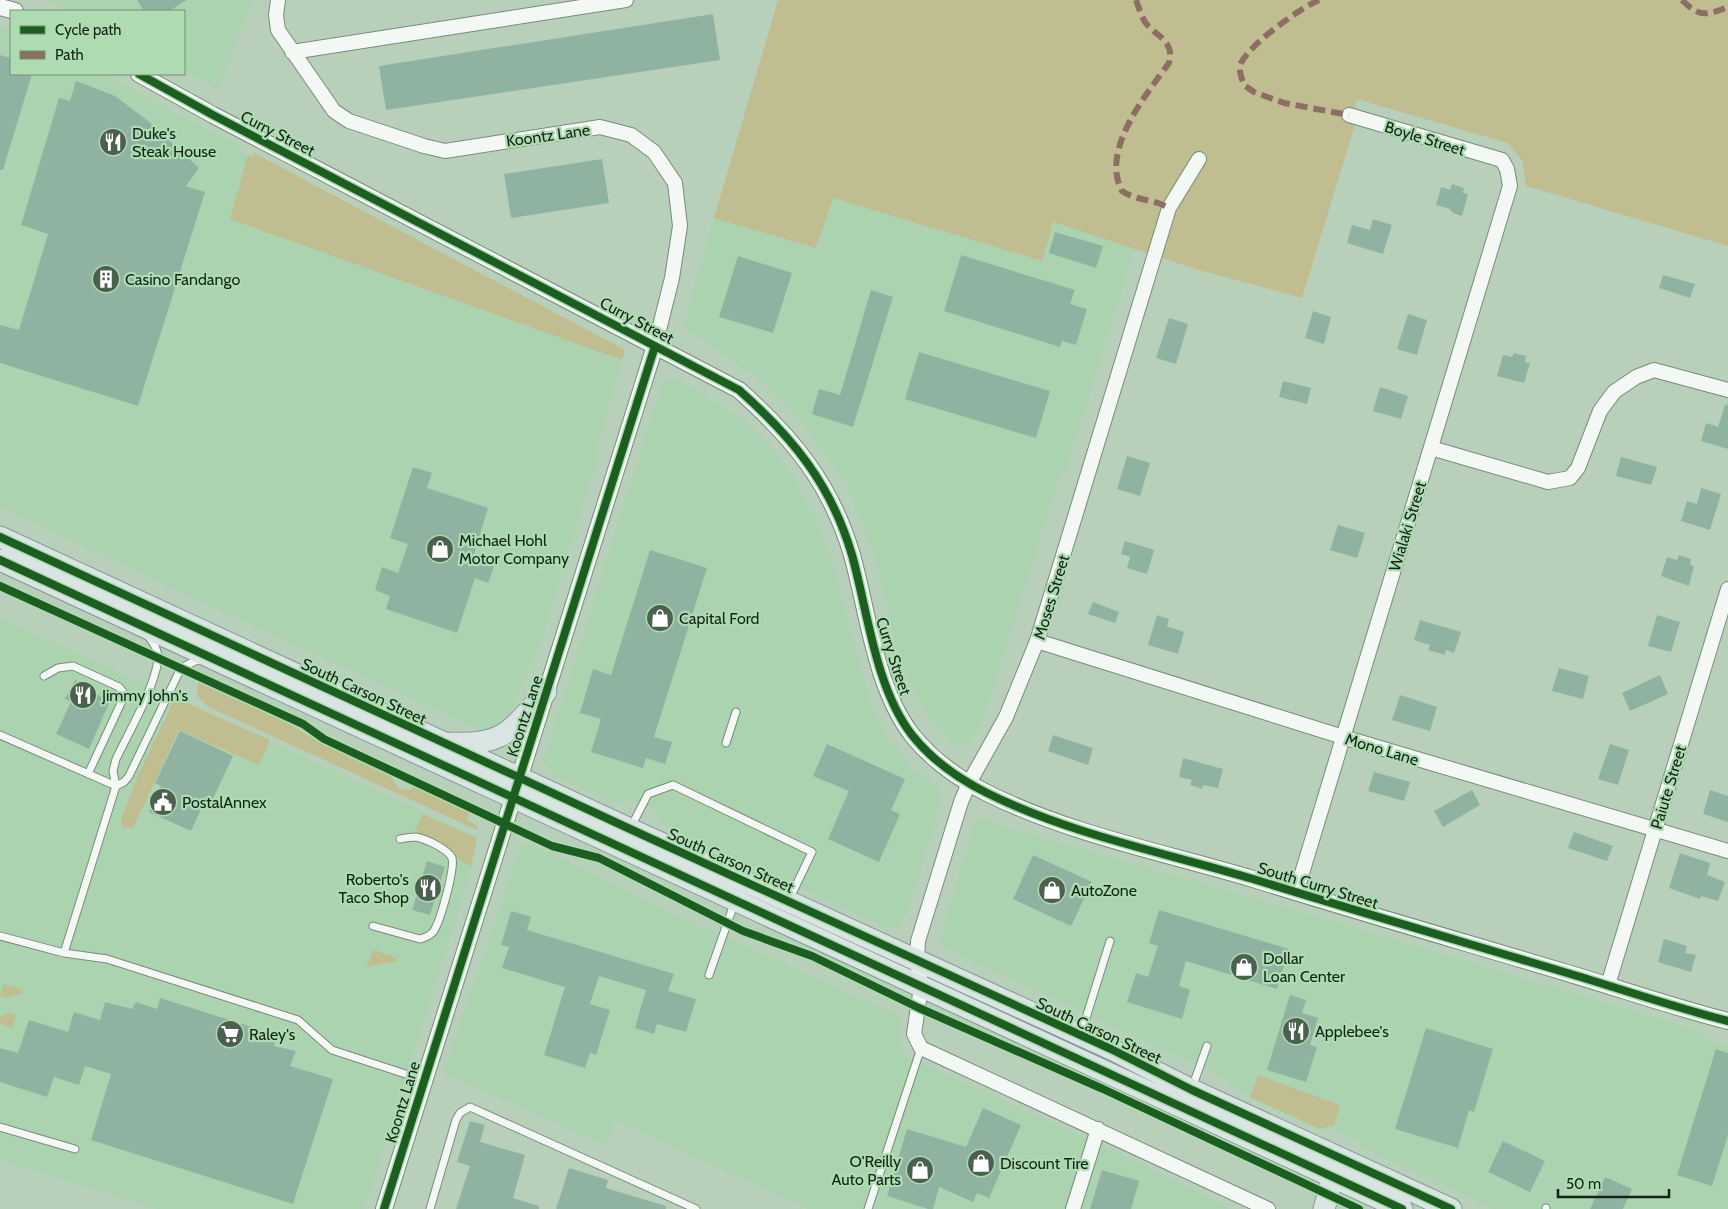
<svg xmlns="http://www.w3.org/2000/svg" width="1728" height="1209" font-family="Cabin,sans-serif">
<style>
.built{fill:#acd3b0}
.green{fill:#c0bd90}
.building{fill:#90b3a1}
.lines{fill:none;stroke-linecap:round;stroke-linejoin:round}
.service-casing{stroke:#788b7a;stroke-width:9}
.minor-casing{stroke:#788b7a;stroke-width:16}
.tertiary-casing{stroke:#788b7a;stroke-width:18}
.primary-casing{stroke:#839c93;stroke-width:23}
.path{stroke:#c0c7c1;stroke-width:2.5;stroke-dasharray:4 4;stroke-linecap:butt}
.service{stroke:#f4f8f5;stroke-width:7}
.minor{stroke:#f4f8f5;stroke-width:14}
.tertiary{stroke:#f4f8f5;stroke-width:16}
.primary{stroke:#d9e4e3;stroke-width:21}
.quiet{stroke:#8d6e63;stroke-width:6;stroke-dasharray:12 6;stroke-linecap:butt}
.cycleway-casing{stroke:#aedbb2;stroke-width:11}
.cycleway{stroke:#1b5e20;stroke-width:8}
.labels{text-anchor:middle;stroke-width:4.5;stroke-linejoin:round;paint-order:stroke}
.poi-label{font-size:16px;fill:#122415;stroke:#aedbb2;text-anchor:start}
.street-label{font-size:16px;fill:#122415;stroke:#aedbb2}
</style>
<rect width="100%" height="100%" fill="#b8d0ba"/>
<path class="built" d="M46,0H252L227,70L218,89L184,71V11H69Z
M0,27L11,30V74H103L240,146L239,151L248,155L230,219L622,360L595,454L598,456L537,653L504,724L487,731L480,730L160,583L0,506Z
M833,198L1041,261L1053,222L1134,249L1065,473L1061,472L979,732L966,745L952,743L919,703L897,652L876,560L845,481L791,409L760,379L683,327L714,218L816,248Z
M672,376L741,418L771,447L795,480L816,519L829,552L869,699L888,737L911,768L940,787L942,797L940,805L907,912L899,927L889,929L670,828L660,823L657,811L626,798L623,803H614L547,772L550,765L543,762L662,384Z
M0,618L478,837L472,867L364,1209H157L0,1160Z
M984,816L993,823L1015,830L1308,914L1699,1031L1705,1039L1728,1046V1209H1493L1362,1147L1360,1141L1332,1128L1319,1130L1249,1098V1096L1218,1075L944,948L940,939L975,823Z
M521,844L533,845L700,926L898,1015V1030L902,1054L1129,1158L1231,1209H808L614,1120L606,1146L444,1073Z"/>
<path class="green" d="M778,0H1728V246L1526,186L1522,161L1508,143L1356,99L1354,128L1302,298L1195,269L1053,222L1042,261L833,198L816,248L714,218Z
M254,153L625,350L622,360L230,219L248,155L252,157Z
M198,682L289,724L322,744L391,777L399,789L411,790L414,787L470,812L467,820L476,825L477,830L209,707L197,696Z
M175,698L270,740L259,765L179,730L133,828L122,827L121,819L139,773Z
M422,814L477,838L471,866L457,858L452,850L445,845L415,831Z
M373,950L395,957L397,961L369,967L367,966Z
M4,984L22,989L21,994L7,998L0,996Z
M10,1013L16,1015L12,1028L0,1024V1016Z
M1258,1075L1340,1105L1334,1125L1321,1129L1250,1097Z"/>
<path class="building" d="M137,0H187L169,11H144Z
M713,14L720,60L386,110L379,66Z
M0,55L11,58V74H32L3,170H0Z
M76,81L115,96L147,120L199,168L186,186L205,192L138,406L0,363V325L19,330L48,234L21,225L59,98L70,101Z
M602,159L609,203L511,218L504,174Z
M1452,184L1464,188L1463,193L1468,194L1462,216L1453,213L1450,209L1436,205L1441,187L1450,190Z
M1373,219L1392,225L1383,254L1347,243L1352,225L1370,230Z
M1055,232L1103,246L1096,268L1049,253Z
M961,255L1075,290L1070,304L1087,309L1076,345L1062,341L1060,347L944,311Z
M738,256L792,273L773,333L719,317Z
M1663,275L1695,284L1690,298L1659,288Z
M871,290L893,297L853,427L812,414L819,389L840,395Z
M1313,311L1331,317L1324,344L1305,338Z
M1408,314L1427,320L1417,355L1397,349Z
M1169,318L1188,324L1176,364L1156,358Z
M919,352L1050,391L1036,438L905,399Z
M1514,353L1526,356L1525,362L1530,363L1524,383L1497,376L1503,355L1512,357Z
M1283,381L1311,388L1307,404L1279,397Z
M1380,387L1408,396L1401,419L1373,411Z
M1725,405H1728V449L1701,441L1706,423L1718,427Z
M1127,456L1150,463L1140,496L1117,489Z
M1621,457L1657,467L1651,485L1616,476Z
M413,467L432,473L427,488L488,508L474,554L496,561L488,583L475,578L457,633L386,609L390,596L375,590L382,567L398,573L408,544L390,538Z
M1701,488L1721,494L1710,530L1681,521L1687,501L1697,504Z
M1338,525L1365,533L1357,558L1330,550Z
M1125,541L1154,550L1147,574L1127,568L1130,557L1121,554Z
M650,550L707,568L654,737L672,742L665,764L646,758L643,768L591,752L601,719L580,713L593,669L611,675Z
M1679,555L1691,559L1690,565L1694,566L1689,586L1661,576L1667,557L1677,560Z
M1093,602L1119,612L1115,623L1088,614Z
M1157,615L1169,619L1167,626L1184,632L1178,654L1148,645Z
M1657,615L1680,622L1671,652L1648,646Z
M1420,620L1461,632L1454,653L1446,650L1445,655L1428,650L1430,645L1414,640Z
M1559,668L1589,676L1583,699L1552,691Z
M1660,675L1668,694L1630,711L1622,693Z
M75,680L92,687L90,691L110,701L89,749L56,734L71,702L65,699Z
M1400,695L1437,707L1430,731L1392,720Z
M180,731L233,756L209,807L203,805L191,831L149,812L161,786L155,783Z
M1053,735L1093,748L1088,765L1048,751Z
M827,744L905,779L891,810L900,814L879,862L828,839L849,791L813,776Z
M1610,744L1629,750L1618,785L1598,779Z
M1183,758L1223,769L1218,788L1203,785L1202,789L1190,785L1192,780L1179,777Z
M1374,772L1410,782L1404,801L1368,791Z
M1472,790L1480,805L1443,827L1434,811Z
M1710,790L1728,796V822L1703,814Z
M1574,832L1613,846L1607,861L1568,848Z
M1680,853L1710,863L1707,875L1725,882L1718,901L1701,896L1700,899L1669,888Z
M1033,855L1092,882L1071,926L1013,899Z
M427,861L445,867L430,915L412,910Z
M1159,910L1289,949L1277,989L1186,961L1179,986L1190,990L1182,1019L1127,1002L1136,973L1148,977L1158,946L1149,943Z
M511,911L531,917L527,930L674,974L668,991L696,999L686,1032L657,1024L654,1034L635,1028L646,990L599,976L590,1004L610,1010L596,1055L590,1053L585,1068L544,1055L565,987L502,968L509,947L501,945Z
M1664,939L1687,946L1685,953L1696,955L1691,972L1658,962Z
M1290,995L1306,1000L1302,1013L1318,1018L1310,1045L1317,1047L1306,1082L1267,1070Z
M160,998L277,1035L274,1046L296,1051L290,1066L333,1079L293,1204L91,1140L111,1074L85,1066L79,1085L54,1077L47,1097L0,1082V1048L18,1053L29,1020L68,1032L74,1012L100,1020L105,1002L132,1009L136,1002L157,1009Z
M1426,1028L1493,1049L1474,1112L1469,1110L1458,1148L1395,1129Z
M1716,1049L1728,1053V1135L1712,1186L1677,1175Z
M983,1108L1021,1125L989,1198L977,1193L973,1202L939,1187L933,1209H928L887,1196L907,1129L966,1147Z
M470,1121L485,1125L480,1142L525,1155L513,1198L539,1206V1209H456L470,1166L457,1162Z
M1503,1141L1545,1161L1530,1192L1488,1172Z
M569,1168L608,1180L606,1188L666,1206V1209H556Z
M1102,1170L1139,1181L1131,1209H1090Z
M1605,1177L1632,1189L1623,1209H1590Z"/>
<g class="lines">
<g class="service-casing">
<path id="service" d="M44,676L58,668L73,666L119,687L123,692L122,701L88,774
M0,735L116,786L124,782L129,776L181,668L195,661L203,660
M726,743L736,712
M631,827L648,794L673,785L812,852L789,900
M373,926L420,939C424,938 429,936 433,932C440,923 455,869 452,858C448,849 426,839 416,837C411,837 405,838 400,839
M0,936L64,953L107,959L298,1020L332,1050L424,1080
M64,953L116,786L113,771L116,759C129,732 154,689 158,660C159,652 153,642 148,636
M709,975L734,904
M1081,1034L1110,941
M1192,1088L1207,1046
M0,1127L75,1149
M430,1209L456,1120L460,1113L470,1107L696,1209
M868,1209L921,1048
M1546,1209V1208"/>
</g>
<g class="minor-casing">
<path id="minor" d="M278,0L276,15L278,30L334,111L349,121L424,146L445,151L600,127L631,135L654,152L675,183L680,226L672,278L655,346
M292,52L626,0
M1199,159L1169,208L1037,641L1006,717L969,783L961,802L918,941L917,960L921,987L914,1034L921,1048L1268,1209
M1431,448L1548,482L1570,478L1578,468L1600,411L1614,392L1636,377L1654,370L1728,390
M1037,641L1343,737L1728,851
M1296,893L1510,186L1507,169L1502,160L1349,115
M1608,985L1728,589
M1073,1209L1098,1129"/>
</g>
<g class="tertiary-casing">
<path id="tertiary" d="M0,7L15,11
M139,74L213,115L739,390C793,438 831,484 852,555C868,612 875,687 912,735C931,759 959,779 987,793C1069,834 1166,853 1253,879C1356,911 1460,941 1564,972C1618,988 1673,1007 1728,1021
M384,1209L655,346"/>
</g>
<g class="primary-casing">
<path id="primary" d="M0,537L630,829L1111,1049L1192,1090L1451,1209
M0,560L1402,1209
M451,743C506,746 511,729 546,692
M1324,1209L1336,1166"/>
</g>
<path class="path" d="M219,21L238,36
M215,92L234,39L264,30"/>
<use href="#service" class="service"/>
<use href="#minor" class="minor"/>
<use href="#tertiary" class="tertiary"/>
<use href="#primary" class="primary"/>
<path class="quiet" d="M1136,0C1139,8 1141,15 1145,22C1156,37 1175,40 1169,63C1146,95 1100,150 1122,191C1137,201 1154,199 1169,208
M1319,0C1299,9 1251,43 1241,63C1238,70 1242,79 1244,85L1254,92L1284,103L1349,115
M1682,0C1699,17 1706,16 1728,7"/>
<g class="cycleway-casing">
<path id="cycleway" d="M139,74L213,115L739,390C793,438 831,484 852,555C868,612 875,687 912,735C931,759 959,779 987,793C1069,834 1166,853 1253,879C1356,911 1460,941 1564,972C1618,988 1673,1007 1728,1021
M0,537L630,829L1111,1049L1192,1090L1451,1209
M0,560L1402,1209
M0,586L303,724L324,739L552,846L599,858L743,931L812,956L919,1008L1103,1089L1359,1209
M384,1209L655,346"/>
</g>
<use href="#cycleway" class="cycleway"/>
</g>
<defs>
<g id="restaurant-disc" transform="scale(1.4375)"><circle r="9.5" fill="#4c604f" stroke="#aedbb2"/><path d="M-5-6h1v4h1v-4h1v4h1v-4h1v5L-1.5 .5V6h-2V.5L-5-1ZM5-6V6H3V1.5H1.5Q1.5-4 5-6Z" fill="#fff"/></g>
<g id="building-disc" transform="scale(1.4375)"><circle r="9.5" fill="#4c604f" stroke="#aedbb2"/><path d="M-4-6H4V6H1V3H-1V6H-4ZM-2.5-4.3h1.7v1.8h-1.7ZM.8-4.3h1.7v1.8H.8ZM-2.5-1h1.7V.8h-1.7ZM.8-1h1.7V.8H.8Z" fill="#fff"/></g>
<g id="shop-disc" transform="scale(1.4375)"><circle r="9.5" fill="#4c604f" stroke="#aedbb2"/><path d="M-5-2.5h2.3a2.7 3.5 0 0 1 5.4 0H5L5.5 6h-11ZM-1.5-2.5h3a1.5 2.3 0 0 0-3 0Z" fill="#fff"/></g>
<g id="civic-disc" transform="scale(1.4375)"><circle r="9.5" fill="#4c604f" stroke="#aedbb2"/><path d="M-.6-6.5H3V-4.5H.6V-3L4-1V1h2V6H-6V1h2V-1L-.6-3ZM-1.2 2.5V6h2.4V2.5Z" fill="#fff"/></g>
<g id="supermarket-disc" transform="scale(1.4375)"><circle r="9.5" fill="#4c604f" stroke="#aedbb2"/><path d="M-6-5.5h2.5l.6 2H6L4.5 2H-2.5L-4.4-4H-6ZM-1.5 3.2a1.3 1.3 0 1 0 .1 0ZM3 3.2a1.3 1.3 0 1 0 .1 0Z" fill="#fff"/></g>
</defs>
<g fill-rule="evenodd">
<use href="#restaurant-disc" x="113" y="142"/>
<use href="#building-disc" x="106" y="279"/>
<use href="#shop-disc" x="440" y="549"/>
<use href="#shop-disc" x="660" y="618"/>
<use href="#restaurant-disc" x="83" y="695"/>
<use href="#civic-disc" x="163" y="802"/>
<use href="#restaurant-disc" x="428" y="888"/>
<use href="#shop-disc" x="1052" y="890"/>
<use href="#shop-disc" x="1244" y="967"/>
<use href="#restaurant-disc" x="1296" y="1031"/>
<use href="#supermarket-disc" x="230" y="1034"/>
<use href="#shop-disc" x="981" y="1163"/>
<use href="#shop-disc" x="920" y="1170"/>
</g>
<g class="labels">
<g class="poi-label">
<text x="132" y="139">Duke's<tspan x="132" dy="18">Steak House</tspan></text>
<text x="125" y="285">Casino Fandango</text>
<text x="459" y="546">Michael Hohl<tspan x="459" dy="18">Motor Company</tspan></text>
<text x="679" y="624">Capital Ford</text>
<text x="102" y="701">Jimmy John's</text>
<text x="182" y="808">PostalAnnex</text>
<text x="409" y="885" text-anchor="end">Roberto's<tspan x="409" dy="18">Taco Shop</tspan></text>
<text x="1071" y="896">AutoZone</text>
<text x="1263" y="964">Dollar<tspan x="1263" dy="18">Loan Center</tspan></text>
<text x="1315" y="1037">Applebee's</text>
<text x="249" y="1040">Raley's</text>
<text x="901" y="1167" text-anchor="end">O'Reilly<tspan x="901" dy="18">Auto Parts</tspan></text>
<text x="1000" y="1169">Discount Tire</text>
</g>
<g class="street-label">
<text transform="translate(278 133) rotate(27)" y="6">Curry Street</text>
<text transform="translate(548 135) rotate(-8)" y="6">Koontz Lane</text>
<text transform="translate(1425 138) rotate(17)" y="6">Boyle Street</text>
<text transform="translate(637 320) rotate(28)" y="6">Curry Street</text>
<text transform="translate(1407 526) rotate(-73)" y="6">Wialaki Street</text>
<text transform="translate(1051 597) rotate(-73)" y="6">Moses Street</text>
<text transform="translate(894 656) rotate(72)" y="6">Curry Street</text>
<text transform="translate(364 691) rotate(25)" y="6">South Carson Street</text>
<text transform="translate(524 716) rotate(-72)" y="6">Koontz Lane</text>
<text transform="translate(1382 749) rotate(17)" y="6">Mono Lane</text>
<text transform="translate(1668 787) rotate(-73)" y="6">Paiute Street</text>
<text transform="translate(731 860) rotate(24)" y="6">South Carson Street</text>
<text transform="translate(1318 885) rotate(17)" y="6">South Curry Street</text>
<text transform="translate(1099 1030) rotate(25)" y="6">South Carson Street</text>
<text transform="translate(402 1102) rotate(-73)" y="6">Koontz Lane</text>
</g>
</g>
<rect x="10" y="10" width="175" height="65" fill="#aedbb2" stroke="#709273"/>
<rect x="20" y="26" width="25" height="8" fill="#1b5e20" stroke="#709273"/>
<text x="55" y="35" font-size="15" fill="#122415">Cycle path</text>
<rect x="20" y="51" width="25" height="8" fill="#8d6e63" stroke="#709273"/>
<text x="55" y="60" font-size="15" fill="#122415">Path</text>
<path d="M1558 1189v8h111v-8" fill="none" stroke="#122415" stroke-width="2.5"/>
<text x="1566" y="1189" font-size="15" fill="#122415" stroke="#aedbb2" stroke-width="4" paint-order="stroke">50 m</text>
</svg>
